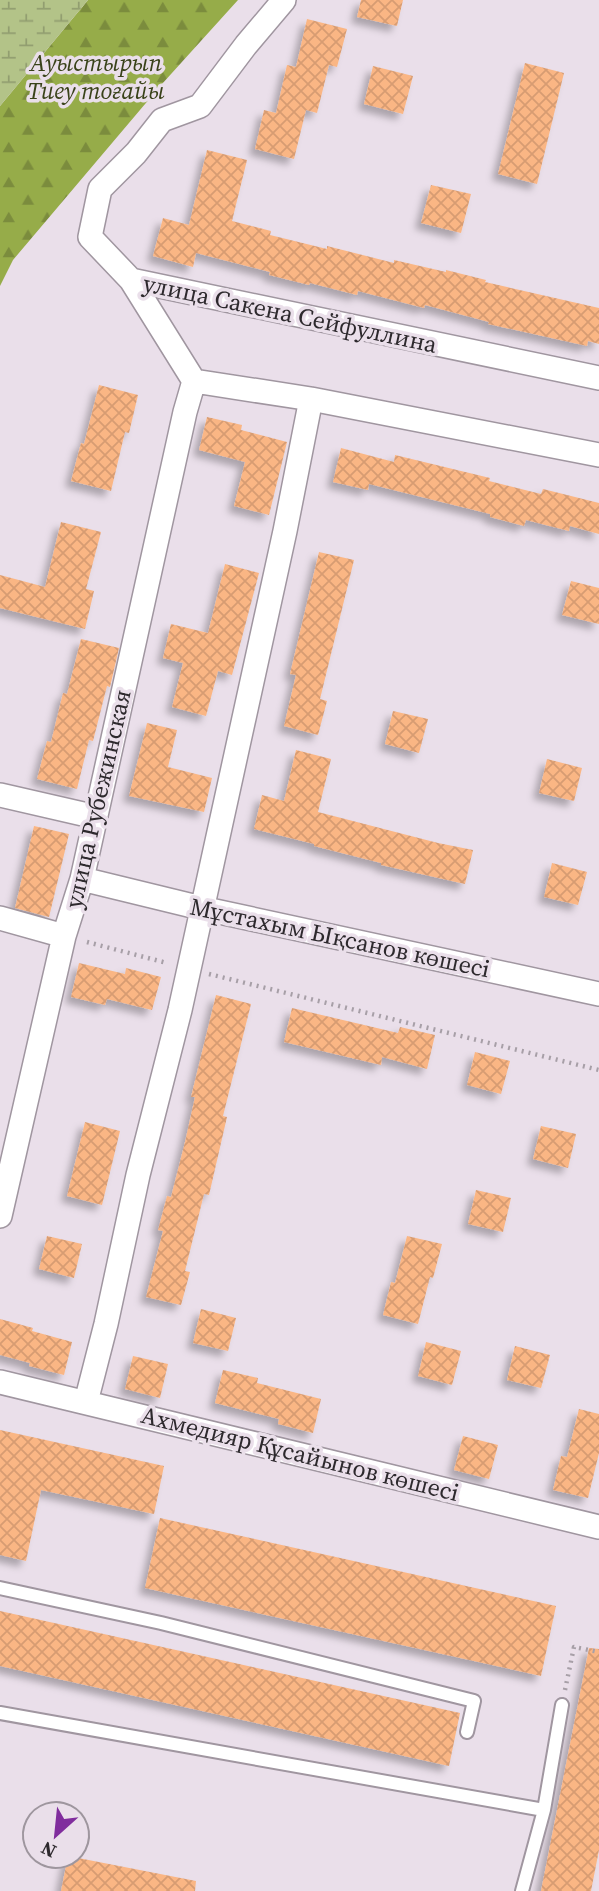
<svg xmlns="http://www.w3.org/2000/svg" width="599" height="1891" font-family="'Source Serif 4',serif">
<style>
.forest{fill:url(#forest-firs)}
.wetland{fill:url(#wetland-marsh)}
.building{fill:url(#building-cross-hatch);filter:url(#shadow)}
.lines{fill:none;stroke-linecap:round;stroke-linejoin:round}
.lane-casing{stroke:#a096a0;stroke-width:16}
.street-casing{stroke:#a096a0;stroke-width:26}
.path{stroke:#a79fa7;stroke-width:4.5;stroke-dasharray:2 5;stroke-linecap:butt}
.lane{stroke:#fff;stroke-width:12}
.street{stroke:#fff;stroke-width:23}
.labels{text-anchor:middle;stroke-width:7;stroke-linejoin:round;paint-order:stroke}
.park-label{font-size:24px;font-style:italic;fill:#394219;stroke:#eadfea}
.street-label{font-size:24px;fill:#2d292d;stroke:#eadfea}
</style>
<defs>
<pattern id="forest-firs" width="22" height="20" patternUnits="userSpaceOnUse" patternTransform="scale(1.75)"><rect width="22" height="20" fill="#96ac49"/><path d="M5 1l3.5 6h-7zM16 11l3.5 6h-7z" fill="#7b8c3d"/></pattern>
<pattern id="wetland-marsh" width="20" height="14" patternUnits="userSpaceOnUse" patternTransform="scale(1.75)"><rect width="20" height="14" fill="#b3c388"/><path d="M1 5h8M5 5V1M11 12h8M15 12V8" fill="none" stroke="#929e70"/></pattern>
<pattern id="building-cross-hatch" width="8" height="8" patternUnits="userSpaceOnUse" patternTransform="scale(1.75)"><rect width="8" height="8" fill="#fab684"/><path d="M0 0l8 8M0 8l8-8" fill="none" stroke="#d79c72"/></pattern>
<filter id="shadow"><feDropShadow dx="-6" dy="6" stdDeviation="3.5" flood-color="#0004"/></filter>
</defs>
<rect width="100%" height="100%" fill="#eadfea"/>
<path class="forest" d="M88,0H238L162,84L13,260L0,286V106Z"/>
<path class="wetland" d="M0,0H88L0,106Z"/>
<path class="building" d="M361,0H403L397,26L357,17Z
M307,19L347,29L337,67L329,65L317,113L306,110L294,159L255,149L264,110L276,113L287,65L296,67Z
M525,63L564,73L537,184L498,174Z
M373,66L413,76L403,114L364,104Z
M207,150L247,160L232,221L271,231L270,235L327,249V246L394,263V260L446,272V270L486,280L485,282L599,308V344L588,341L587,346L488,324L489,322L425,305L424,308L358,291L357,295L310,283L309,285L269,275L270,272L196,253L193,267L153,256L163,218L189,225Z
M431,185L471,194L461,233L421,223Z
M99,385L138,395L129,433L125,432L111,491L71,481L81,443L84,444Z
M207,417L242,425L241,430L287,442L269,515L234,506L245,462L199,450Z
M341,448L394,462L395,455L490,478L489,481L541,494L543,489L599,503V534L570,526L569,531L526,520L524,526L490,517V514L369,484L368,490L333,482Z
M61,522L101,532L86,589L94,591L85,629L0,608V575L45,587Z
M319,552L354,560L320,699L327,701L318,735L284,726L296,675L290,674Z
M225,564L259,573L232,675L218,671L206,716L172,707L183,663L163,658L171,624L208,633Z
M571,581L599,588V624L562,615Z
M81,639L119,648L110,687L107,686L93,741L89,740L77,789L37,779L47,741L51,742L63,693L67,694Z
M393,711L428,719L419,753L385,744Z
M147,723L177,730L168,767L212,778L204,812L129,796Z
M296,750L331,759L318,812L438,843L473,850L465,884L381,865V863L314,846V844L254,829L262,795L284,801Z
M547,759L582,768L574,801L539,793Z
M34,826L69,834L49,917L15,908Z
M552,863L587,872L578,905L544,897Z
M79,963L125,974L126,968L161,977L152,1010L107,999L105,1005L71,997Z
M216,995L251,1004L223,1116L227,1117L209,1195L204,1194L185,1271L190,1272L181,1305L146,1297L163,1231L158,1230L167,1196L171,1197L185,1142L195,1097H191Z
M292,1008L398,1033L400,1027L435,1035L427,1069L382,1057L381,1065L284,1042Z
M475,1052L510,1061L501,1094L467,1085Z
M85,1122L120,1131L102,1205L67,1196Z
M541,1126L576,1134L568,1168L533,1159Z
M476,1190L511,1198L503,1232L468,1224Z
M47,1236L82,1244L74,1278L39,1269Z
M407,1236L442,1244L433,1278L430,1277L418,1324L383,1315L391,1282L395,1283Z
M201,1309L236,1318L228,1351L193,1343Z
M0,1319L33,1328L32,1331L72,1342L64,1375L29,1366L30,1363L0,1355Z
M426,1342L461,1351L452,1385L418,1376Z
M515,1346L550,1355L541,1388L507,1380Z
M133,1356L168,1364L160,1398L125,1389Z
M223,1370L258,1378L257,1383L321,1399L313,1433L278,1424L279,1419L215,1403Z
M579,1409L599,1414V1453L588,1498L553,1490L561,1456L567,1457Z
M0,1430L164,1466L154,1514L41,1490L26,1561L0,1555Z
M463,1436L498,1445L489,1479L454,1470Z
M160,1518L556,1606L541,1676L145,1588Z
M0,1611L460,1713L449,1766L0,1666Z
M589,1648L599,1649V1850L591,1891H541Z
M68,1856L196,1881L195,1891H61Z"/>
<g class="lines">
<g class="lane-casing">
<path id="lane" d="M0,1588L161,1623L474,1701L467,1732
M0,1713L544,1810
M522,1891L544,1810L562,1705"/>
</g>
<g class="street-casing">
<path id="street" d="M131,280L90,237L100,189L136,153L162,120L200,106L246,45L284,0
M599,378L131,280L194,381L311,399L599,455
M0,795L96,817
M82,879L201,908L599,994
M0,918L64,936
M0,1216L64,936L82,879L185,412L194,381
M0,1382L599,1527
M86,1402L106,1324L138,1175L180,1010L285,531L311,399"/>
</g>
<path class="path" d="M87,942L167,963
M209,974L599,1070
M565,1690L574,1647L599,1652"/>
<use href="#lane" class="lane"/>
<use href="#street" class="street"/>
</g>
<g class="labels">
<g class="park-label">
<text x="96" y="71">Ауыстырып<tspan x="96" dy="28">Тиеу тоғайы</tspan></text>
</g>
<g class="street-label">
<text transform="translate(290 314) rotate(12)" y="8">улица Сакена Сейфуллина</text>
<text transform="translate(98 799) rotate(-77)" y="8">улица Рубежинская</text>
<text transform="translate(340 938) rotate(12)" y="8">Мұстахым Ықсанов көшесі</text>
<text transform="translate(300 1454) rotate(14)" y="8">Ахмедияр Құсайынов көшесі</text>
</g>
</g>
<g transform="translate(56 1835) rotate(207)"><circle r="33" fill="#eadfea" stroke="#9e969e" stroke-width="2"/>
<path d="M0-5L12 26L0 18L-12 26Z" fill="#802d9d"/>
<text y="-10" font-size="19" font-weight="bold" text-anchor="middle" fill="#2d292d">N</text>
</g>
</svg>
